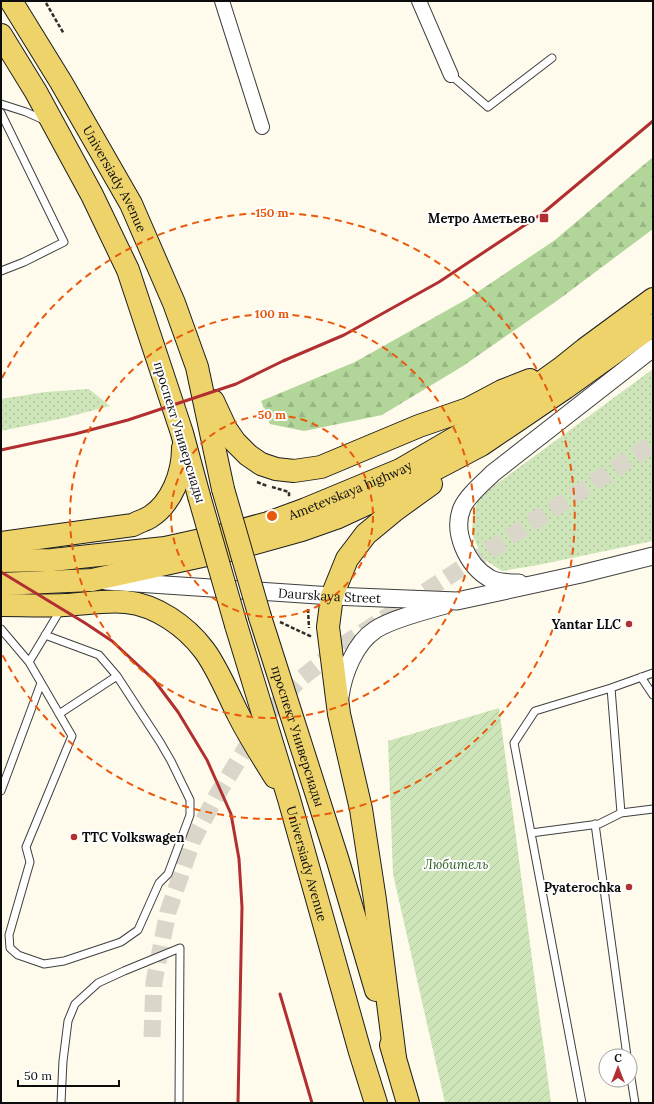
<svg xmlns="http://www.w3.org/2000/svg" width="654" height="1104" font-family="Lora,serif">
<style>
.grass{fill:url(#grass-dots)}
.forest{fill:url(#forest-firs)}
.garden{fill:url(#garden-furrows)}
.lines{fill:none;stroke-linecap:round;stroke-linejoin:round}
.tertiary-tunnel{stroke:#dad7ca;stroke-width:17;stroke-dasharray:17 8;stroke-linecap:butt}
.service-casing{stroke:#3f3f3f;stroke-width:9}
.minor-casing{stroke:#3f3f3f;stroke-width:16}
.tertiary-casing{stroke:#3f3f3f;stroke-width:19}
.primary-casing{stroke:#1d1d1d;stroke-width:24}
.path{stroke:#2e2e2e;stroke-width:2.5;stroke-dasharray:4 2;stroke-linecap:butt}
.service{stroke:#fff;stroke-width:7}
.minor{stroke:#fff;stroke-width:14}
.tertiary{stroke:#fff;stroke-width:17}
.primary{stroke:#eed36b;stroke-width:22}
.rail{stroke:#b12f31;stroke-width:3}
.primary-bridge-casing{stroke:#1d1d1d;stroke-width:24;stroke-linecap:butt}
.primary-bridge{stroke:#eed36b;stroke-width:22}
.ring{fill:none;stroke:#e8590c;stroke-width:2;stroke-dasharray:7 5}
.poi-dot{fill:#b12f31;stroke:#fff;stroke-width:1.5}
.labels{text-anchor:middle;stroke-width:4;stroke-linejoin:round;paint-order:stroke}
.street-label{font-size:13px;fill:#0c0c0c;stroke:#fff}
.poi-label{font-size:13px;font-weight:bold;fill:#0c0c0c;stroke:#fff;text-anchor:end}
.park-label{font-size:13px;font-style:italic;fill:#2c5e21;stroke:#fff}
.centre{fill:#e8590c;stroke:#fff;stroke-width:2}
.ring-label{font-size:12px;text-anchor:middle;font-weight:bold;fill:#e8590c;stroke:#fff;stroke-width:4;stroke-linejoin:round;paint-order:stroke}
</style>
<defs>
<pattern id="grass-dots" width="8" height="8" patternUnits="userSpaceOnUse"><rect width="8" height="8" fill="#cee5b9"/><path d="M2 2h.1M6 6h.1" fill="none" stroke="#b0c39e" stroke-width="1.8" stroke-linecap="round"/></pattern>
<pattern id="forest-firs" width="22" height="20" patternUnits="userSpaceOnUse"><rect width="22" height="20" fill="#b2d599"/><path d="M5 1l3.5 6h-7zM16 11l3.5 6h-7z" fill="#98b683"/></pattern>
<pattern id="garden-furrows" width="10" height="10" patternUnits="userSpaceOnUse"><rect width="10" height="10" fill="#cee5b9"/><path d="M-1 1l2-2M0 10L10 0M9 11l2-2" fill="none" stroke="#b0c39e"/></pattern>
</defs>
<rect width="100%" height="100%" fill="#fefbec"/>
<path class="grass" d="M653,369V541L538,565L502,571L482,558L472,533L473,512L480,496Z
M89,389L110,406L64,418L1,431V399L45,392Z"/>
<path class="forest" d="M653,157V229L558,300L463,366L382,415L304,431L270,424L261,401L355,362L467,299L555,240Z"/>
<path class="garden" d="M499,708L551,1103H445L393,874L388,741Z"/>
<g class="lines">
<path class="tertiary-tunnel" d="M152,1037L154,982L168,912L193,840L217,795L263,720L299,680L346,643L653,444"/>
<g class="service-casing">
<path id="service" d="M451,75L488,107L552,58
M1,104L26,112L46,121
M1,113L64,242L24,262L1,271
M1,629L29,662L72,736L26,847L30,862L9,935L10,948L18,955L44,964L64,961L121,942L138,930L159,883L168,874L190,815V800L171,761L160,742L117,676L99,655L45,635
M29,662L61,609
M641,677L653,695
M611,688L621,813
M59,714L117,676
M1,791L41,683
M595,824L627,1056
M531,833L599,824L621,813L653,809
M630,1072L635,1103
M61,1103L63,1061L68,1021L75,1004L98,983L124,971L180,948L179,1103
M582,1103L514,743L535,711L611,688L653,673"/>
</g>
<g class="minor-casing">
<path id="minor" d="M222,1L262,127
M419,1L451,75"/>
</g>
<g class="tertiary-casing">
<g id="tertiary">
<path id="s1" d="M106,581L332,596L457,601L581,574L653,556"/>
<path d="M519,583C509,583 497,583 489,578C467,565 452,532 462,508C467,496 484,482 493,473L653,348"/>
<path d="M340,697C343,674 355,643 375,630C391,619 425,611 445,605"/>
</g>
</g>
<g class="primary-casing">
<g id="primary">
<path id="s2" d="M11,1L61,82L131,204L174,303L197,367L223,489"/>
<path d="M1,35L36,92L92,195L128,270L182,433L199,496"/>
<path d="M213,401L226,429L235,442L248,455L261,464L276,469L294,471L321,467L419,426L468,409L502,391L530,380"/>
<path d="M1,543L133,525C138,522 145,520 150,517C172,503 183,473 183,448"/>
<path id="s3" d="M1,561L52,560L165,548L228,534L268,523L306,509L400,470L503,410L560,369L585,349L653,299"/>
<path d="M1,584L92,580L234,549L302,530L336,518L388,494L481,445L565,388L653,325"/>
<path d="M1,605C22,605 44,606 65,605C85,604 105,600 126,602C156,605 186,626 204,650C217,667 228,694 238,714C249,736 262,756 275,777"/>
<path id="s4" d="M260,617L338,861L376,990"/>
<path id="s5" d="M236,625L289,799L360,1052L376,1103"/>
<path d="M391,1045L408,1103"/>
<path d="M395,1058L375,900L361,809L339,714L328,627L332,596L347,559L366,534L395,510L431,484"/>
</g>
</g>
<path class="path" d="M46,3L64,34
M257,482L267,486
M272,487L289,492V497
M308,609L309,628
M280,622L310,636V633"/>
<use href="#service" class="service"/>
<use href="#minor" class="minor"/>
<use href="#tertiary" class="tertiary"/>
<use href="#primary" class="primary"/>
<path class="rail" d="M1,450L75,434L128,420L236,384L283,361L344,335L439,282L543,213L653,121
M1,572L85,623L112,641L154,680L178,712L207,760L231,814L239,859L242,907L238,1103
M280,994L312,1103"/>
<g class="primary-bridge-casing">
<path id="primary-bridge" d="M223,489L260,617
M199,496L236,625"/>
</g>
<use href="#primary-bridge" class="primary-bridge"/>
</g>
<g class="ring">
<circle cx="272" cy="516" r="101"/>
<circle cx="272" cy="516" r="202"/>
<path d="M2 378A303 303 0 1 1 2 654"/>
</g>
<g class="poi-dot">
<rect x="539" y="213" width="10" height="10" rx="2"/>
<circle cx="629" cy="624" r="4"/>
<circle cx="74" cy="837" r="4"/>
<circle cx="629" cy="887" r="4"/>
</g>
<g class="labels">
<g class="street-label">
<text dy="5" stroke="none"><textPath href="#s2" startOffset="206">Universiady Avenue</textPath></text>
<text transform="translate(180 432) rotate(73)" y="5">проспект Универсиады</text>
<text dy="5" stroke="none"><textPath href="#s3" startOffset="359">Ametevskaya highway</textPath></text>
<text dy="5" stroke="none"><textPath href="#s1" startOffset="224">Daurskaya Street</textPath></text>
<text dy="5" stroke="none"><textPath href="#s4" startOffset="125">проспект Универсиады</textPath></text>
<text dy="5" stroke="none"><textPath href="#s5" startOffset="249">Universiady Avenue</textPath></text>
</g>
<g class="poi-label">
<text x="535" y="223">Метро Аметьево</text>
<text x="621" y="629">Yantar LLC</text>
<text x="82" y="842" text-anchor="start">ТТС Volkswagen</text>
<text x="621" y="892">Pyaterochka</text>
</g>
<g class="park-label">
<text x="456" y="869">Любитель</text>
</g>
</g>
<circle cx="272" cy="516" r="6" class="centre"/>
<g class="ring-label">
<text x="272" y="217">150 m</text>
<text x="272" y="318">100 m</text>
<text x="272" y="419">50 m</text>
</g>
<rect width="654" height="1104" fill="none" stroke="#0c0c0c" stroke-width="4"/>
<g transform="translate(618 1068)"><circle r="19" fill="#ffffff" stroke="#9e9e9e"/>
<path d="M0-3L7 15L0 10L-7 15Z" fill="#b12f31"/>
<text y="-6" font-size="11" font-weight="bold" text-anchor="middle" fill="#0c0c0c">С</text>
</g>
<path d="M18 1080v6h101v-6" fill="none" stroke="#0c0c0c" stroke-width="2"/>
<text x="24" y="1080" font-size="12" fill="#0c0c0c" stroke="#ffffff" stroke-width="3" paint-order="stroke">50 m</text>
</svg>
